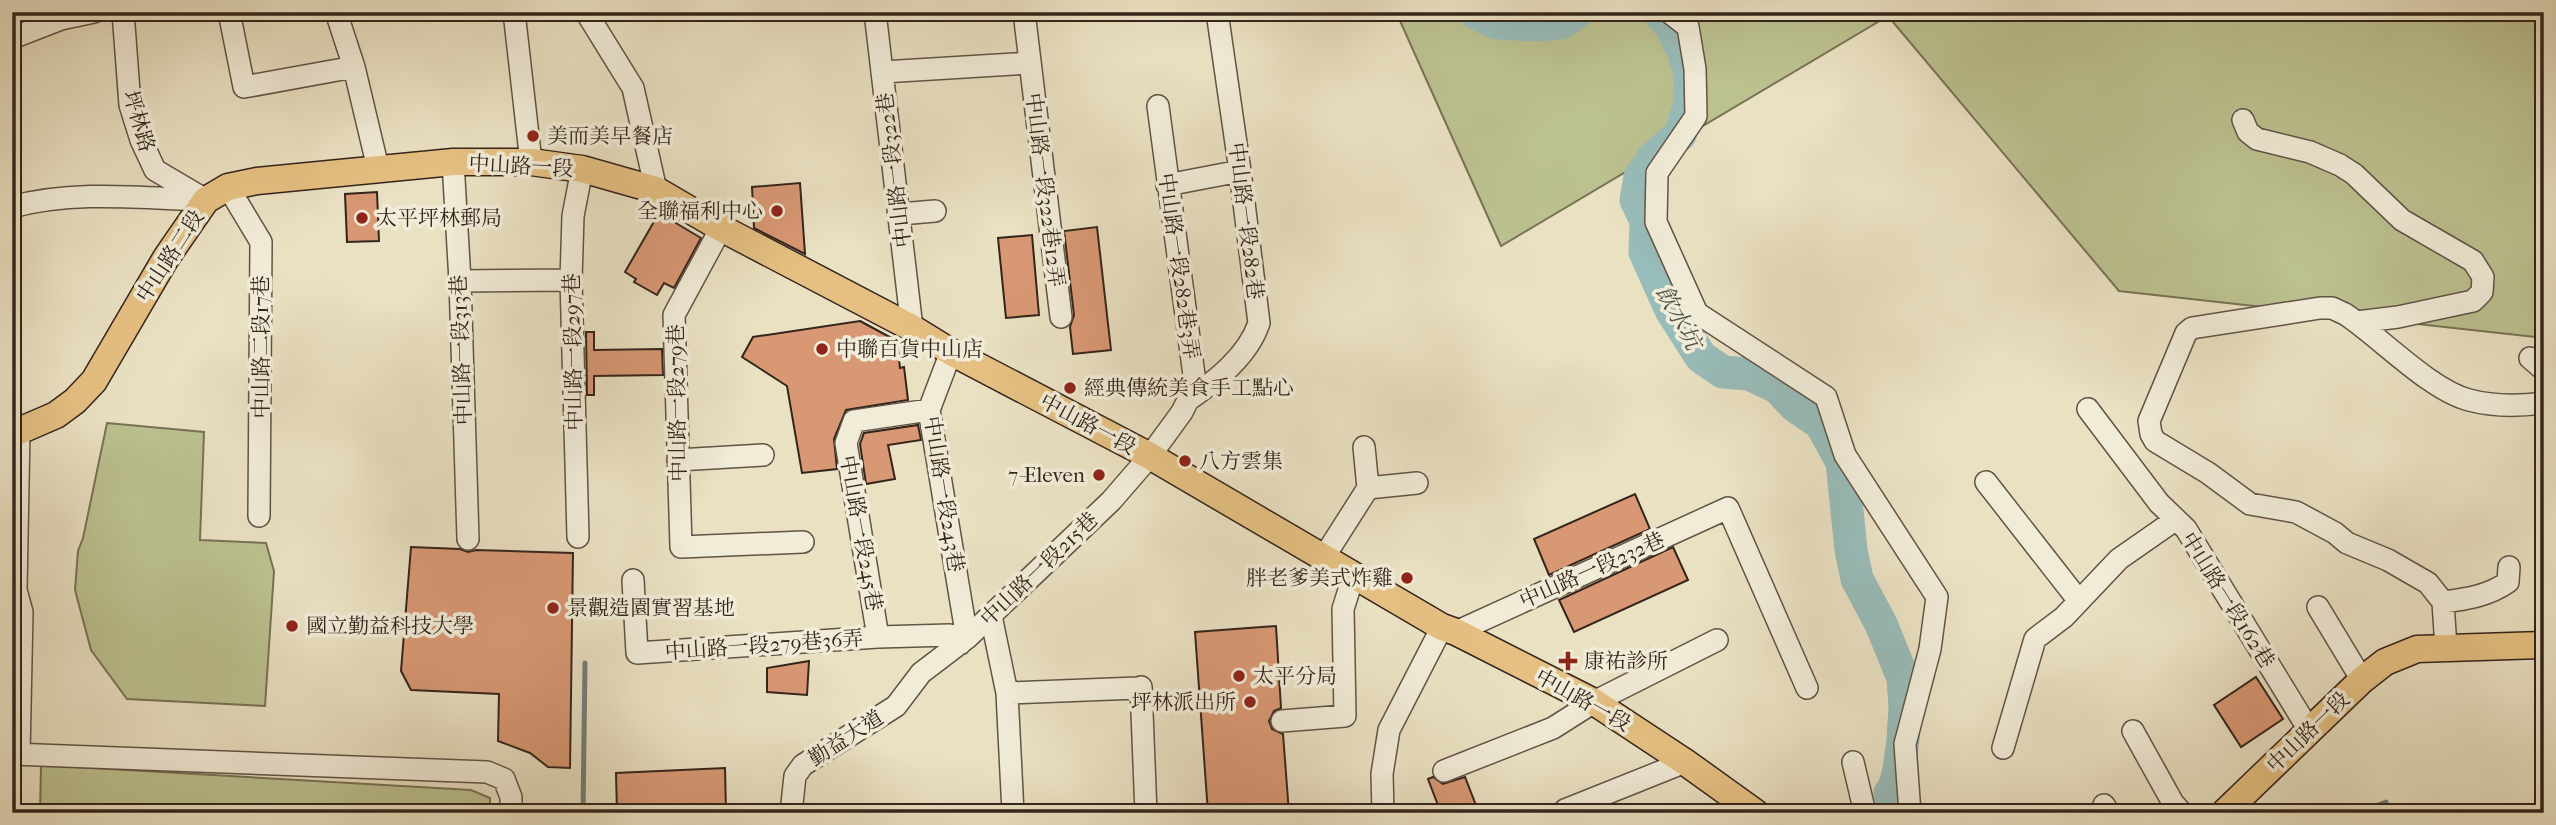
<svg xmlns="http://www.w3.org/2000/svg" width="2556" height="825" font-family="'IM FELL French Canon','Noto Serif TC',serif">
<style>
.green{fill:#bcc190;stroke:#787256;stroke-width:2}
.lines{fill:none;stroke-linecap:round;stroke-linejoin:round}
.stream{stroke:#707f7a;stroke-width:5}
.river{stroke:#98bcb9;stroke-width:33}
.building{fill:#d99874;stroke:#33241c;stroke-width:2}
.minor-casing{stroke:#615346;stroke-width:24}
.major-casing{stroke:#33241c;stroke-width:29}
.minor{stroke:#f1ecd8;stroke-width:21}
.major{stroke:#e5c082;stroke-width:26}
.poi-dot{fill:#8f2418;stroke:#f1ecd8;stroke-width:2.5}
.labels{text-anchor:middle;stroke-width:7;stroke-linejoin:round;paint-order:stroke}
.street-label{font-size:21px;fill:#33241c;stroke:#f1ecd8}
.poi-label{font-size:21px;fill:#33241c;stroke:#f1ecd8;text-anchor:start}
.water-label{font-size:23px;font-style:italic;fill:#51524b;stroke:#f1ecd8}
</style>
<rect width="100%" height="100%" fill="#eae1c3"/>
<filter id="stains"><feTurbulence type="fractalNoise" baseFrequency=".00286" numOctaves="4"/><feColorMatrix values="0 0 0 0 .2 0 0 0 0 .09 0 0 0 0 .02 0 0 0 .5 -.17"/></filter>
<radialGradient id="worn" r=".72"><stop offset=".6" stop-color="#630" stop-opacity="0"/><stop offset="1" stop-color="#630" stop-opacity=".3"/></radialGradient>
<path class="green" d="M1396,12H2544V338L2119,291L1888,16L1501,246Z
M107,423L204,432L200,540L266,543L274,571L265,706L127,699L91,650L75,590L78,551L83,538Z
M41,765L471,790L490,798V813H40Z"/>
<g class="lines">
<path class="stream" d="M583,813L585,663
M2358,813L2386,802"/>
<path class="river" d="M1474,12L1495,23L1539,25L1561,23L1577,12
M1658,12L1670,24L1684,53L1690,77V104L1680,135L1654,157L1640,177L1636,200L1646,221L1645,252L1671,310L1701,357L1723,372L1749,374L1777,387L1795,406L1821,424L1842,462L1851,550L1857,579L1881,624L1903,678L1905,707L1903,740L1899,770L1894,788L1890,793L1892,813"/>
</g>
<path class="building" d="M800,183L805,254L754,228L752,187Z
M377,192L379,241L347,242L345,194Z
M659,213L701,238L674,288L664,283L657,295L634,282L636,279L625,272Z
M1097,227L1111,350L1073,354L1070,327L1074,315L1064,231Z
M1032,235L1039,315L1006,318L998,238Z
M860,321L897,341L900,368L904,367L908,400L846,410L834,439L837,469L802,473L787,386L742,357L753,337Z
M586,332H594V350L662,349L663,375L594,376V395H587Z
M918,425L921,440L888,445L895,479L866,484L860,444L864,433Z
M1635,494L1650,529L1549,575L1534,539Z
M411,547L460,549L468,552L476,550L573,553L570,768L548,767L530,753L498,741L499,694L411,690L401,671Z
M1673,547L1688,580L1574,632L1559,600Z
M1276,626L1281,708L1274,711L1269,721L1272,729L1283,734L1289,813H1208L1195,632Z
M809,661L807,695L767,692V668Z
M2256,677L2283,719L2241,747L2214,705Z
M725,768L726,813H617L616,773Z
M1433,777L1443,784L1465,777L1479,813H1441L1428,779Z"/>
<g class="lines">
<g class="minor-casing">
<path id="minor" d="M123,12L130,105L141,140L155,170L206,200
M229,12L244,87L354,67
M336,12L354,67L378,168
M514,12L531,162
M586,12L633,88L656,190
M875,12L912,328
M1024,12L1061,317
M1669,12L1688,27L1695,69L1696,116L1657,173L1656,222L1697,313L1826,397L1845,455L1937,597L1930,649L1905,744L1910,813
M12,38L61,19L94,12
M883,72L1029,63
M2243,120L2248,132L2257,139L2310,152L2340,165L2354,174L2402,220L2473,261L2483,277L2482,292L2473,301L2398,317L2357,322
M453,162L460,281L468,539
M1167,185L1240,171
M228,187L261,242L259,516
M12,207C74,190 141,198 204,200
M900,214L935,211
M721,228L674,315L681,547L803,542
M460,281L571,280
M951,352L929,410L967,638
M2530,358L2544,370
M1188,400C1216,381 1248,356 1259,323L1240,171L1217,12
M2088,409L2159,503L2186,529L2309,730
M19,431L16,590L22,612L19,754
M1364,447L1368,488
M678,460L763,455
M1986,482L2079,601
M578,537L571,280L573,216L582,169
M1324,557L1368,488L1417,483
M633,580L637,653L878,637L950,635L960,644
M2443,602C2467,599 2488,596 2508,582L2509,567
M2318,607L2362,680
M991,616L1007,693L1013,813
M1456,632L1728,508L1807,688
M878,637L846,443L854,421L929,410
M2446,648L2443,602L2428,583L2388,560L2347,543L2335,533L2296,512L2250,504L2208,473L2155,441L2151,434L2149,421L2186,333L2192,328L2320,308H2332L2345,314C2380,337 2430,390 2469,400C2491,406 2520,406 2544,403
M1141,687L1146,813
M1007,693L1137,688
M1282,721L1345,716L1343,609L1354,574
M2133,731L2173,803L2182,813
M2003,748L2035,639L2064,617L2119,559L2175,520
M12,754L487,772L504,779L511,797V813
M1853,762L1865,813
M1444,771L1553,728L1594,702L1717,640
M2104,805L2109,813
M791,813L795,776L803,765L896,706L921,673L967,638L1111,501L1150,456L1182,412L1188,400L1194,375L1158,106
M1383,813L1382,774L1389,730L1442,627
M1566,813L1565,810L1685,762"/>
</g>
<g class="major-casing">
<path id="major" d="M12,431H19L56,415L75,401L94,381L166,258L206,200L228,187L257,181L453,162H531L582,169L656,190L721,228L912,328L951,352L1150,456L1442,627L1456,632L1594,702L1685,762L1756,813
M2224,813L2362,680L2385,662L2417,649L2544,645"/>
</g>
<use href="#minor" class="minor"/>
<use href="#major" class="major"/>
</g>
<g class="poi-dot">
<circle cx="533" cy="136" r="7"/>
<circle cx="777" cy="211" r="7"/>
<circle cx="362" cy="218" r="7"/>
<circle cx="822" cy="349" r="7"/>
<circle cx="1070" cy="388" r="7"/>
<circle cx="1185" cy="461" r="7"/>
<circle cx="1099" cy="475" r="7"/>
<circle cx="1407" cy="578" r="7"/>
<circle cx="553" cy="608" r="7"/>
<circle cx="292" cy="626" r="7"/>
<path d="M1564.5 650.5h7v7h7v7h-7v7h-7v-7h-7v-7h7z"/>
<circle cx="1239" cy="676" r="7"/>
<circle cx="1250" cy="702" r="7"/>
</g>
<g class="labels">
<g class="street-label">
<text transform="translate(139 121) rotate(74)" y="7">坪林路</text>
<text transform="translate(521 166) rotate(3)" y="7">中山路一段</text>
<text transform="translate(894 170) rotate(-97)" y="7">中山路一段322巷</text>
<text transform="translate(1045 190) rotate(83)" y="7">中山路一段322巷12弄</text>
<text transform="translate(1246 221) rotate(83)" y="7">中山路一段282巷</text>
<text transform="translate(170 256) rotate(-57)" y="7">中山路二段</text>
<text transform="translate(1179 266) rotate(82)" y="7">中山路一段282巷3弄</text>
<text transform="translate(261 347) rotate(-90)" y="7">中山路二段17巷</text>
<text transform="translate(461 350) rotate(-92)" y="7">中山路一段313巷</text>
<text transform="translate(573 352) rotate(-91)" y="7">中山路一段297巷</text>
<text transform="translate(677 403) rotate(-91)" y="7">中山路一段279巷</text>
<text transform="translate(1088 424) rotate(28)" y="7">中山路一段</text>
<text transform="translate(944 494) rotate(81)" y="7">中山路一段243巷</text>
<text transform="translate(861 533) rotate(80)" y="7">中山路一段245巷</text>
<text transform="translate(1039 569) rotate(-44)" y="7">中山路一段215巷</text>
<text transform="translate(1592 570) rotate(-24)" y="7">中山路一段232巷</text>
<text transform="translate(2228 600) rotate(58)" y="7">中山路一段162巷</text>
<text transform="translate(764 645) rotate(-4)" y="7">中山路一段279巷36弄</text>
<text transform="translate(1583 700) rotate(29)" y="7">中山路一段</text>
<text transform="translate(2308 732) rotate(-44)" y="7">中山路一段</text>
<text transform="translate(846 738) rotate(-33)" y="7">勤益大道</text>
</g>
<g class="poi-label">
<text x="547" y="143">美而美早餐店</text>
<text x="763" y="218" text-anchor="end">全聯福利中心</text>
<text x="376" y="225">太平坪林郵局</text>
<text x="836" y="356">中聯百貨中山店</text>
<text x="1084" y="395">經典傳統美食手工點心</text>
<text x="1199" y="468">八方雲集</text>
<text x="1085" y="482" text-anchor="end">7-Eleven</text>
<text x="1393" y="585" text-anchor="end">胖老爹美式炸雞</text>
<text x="567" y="615">景觀造園實習基地</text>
<text x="306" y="633">國立勤益科技大學</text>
<text x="1584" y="668">康祐診所</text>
<text x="1253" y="683">太平分局</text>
<text x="1236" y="709" text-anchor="end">坪林派出所</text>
</g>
<g class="water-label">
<text transform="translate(1679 317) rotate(61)" y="8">飲水坑</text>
</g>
</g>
<rect width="2556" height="825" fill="none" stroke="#eae1c3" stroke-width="42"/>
<rect x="14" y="14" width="2528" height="797" fill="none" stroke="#33241c" stroke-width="3.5"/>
<rect x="21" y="21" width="2514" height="783" fill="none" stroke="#33241c" stroke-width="2"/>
<rect width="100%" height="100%" filter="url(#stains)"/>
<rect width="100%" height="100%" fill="url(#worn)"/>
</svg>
